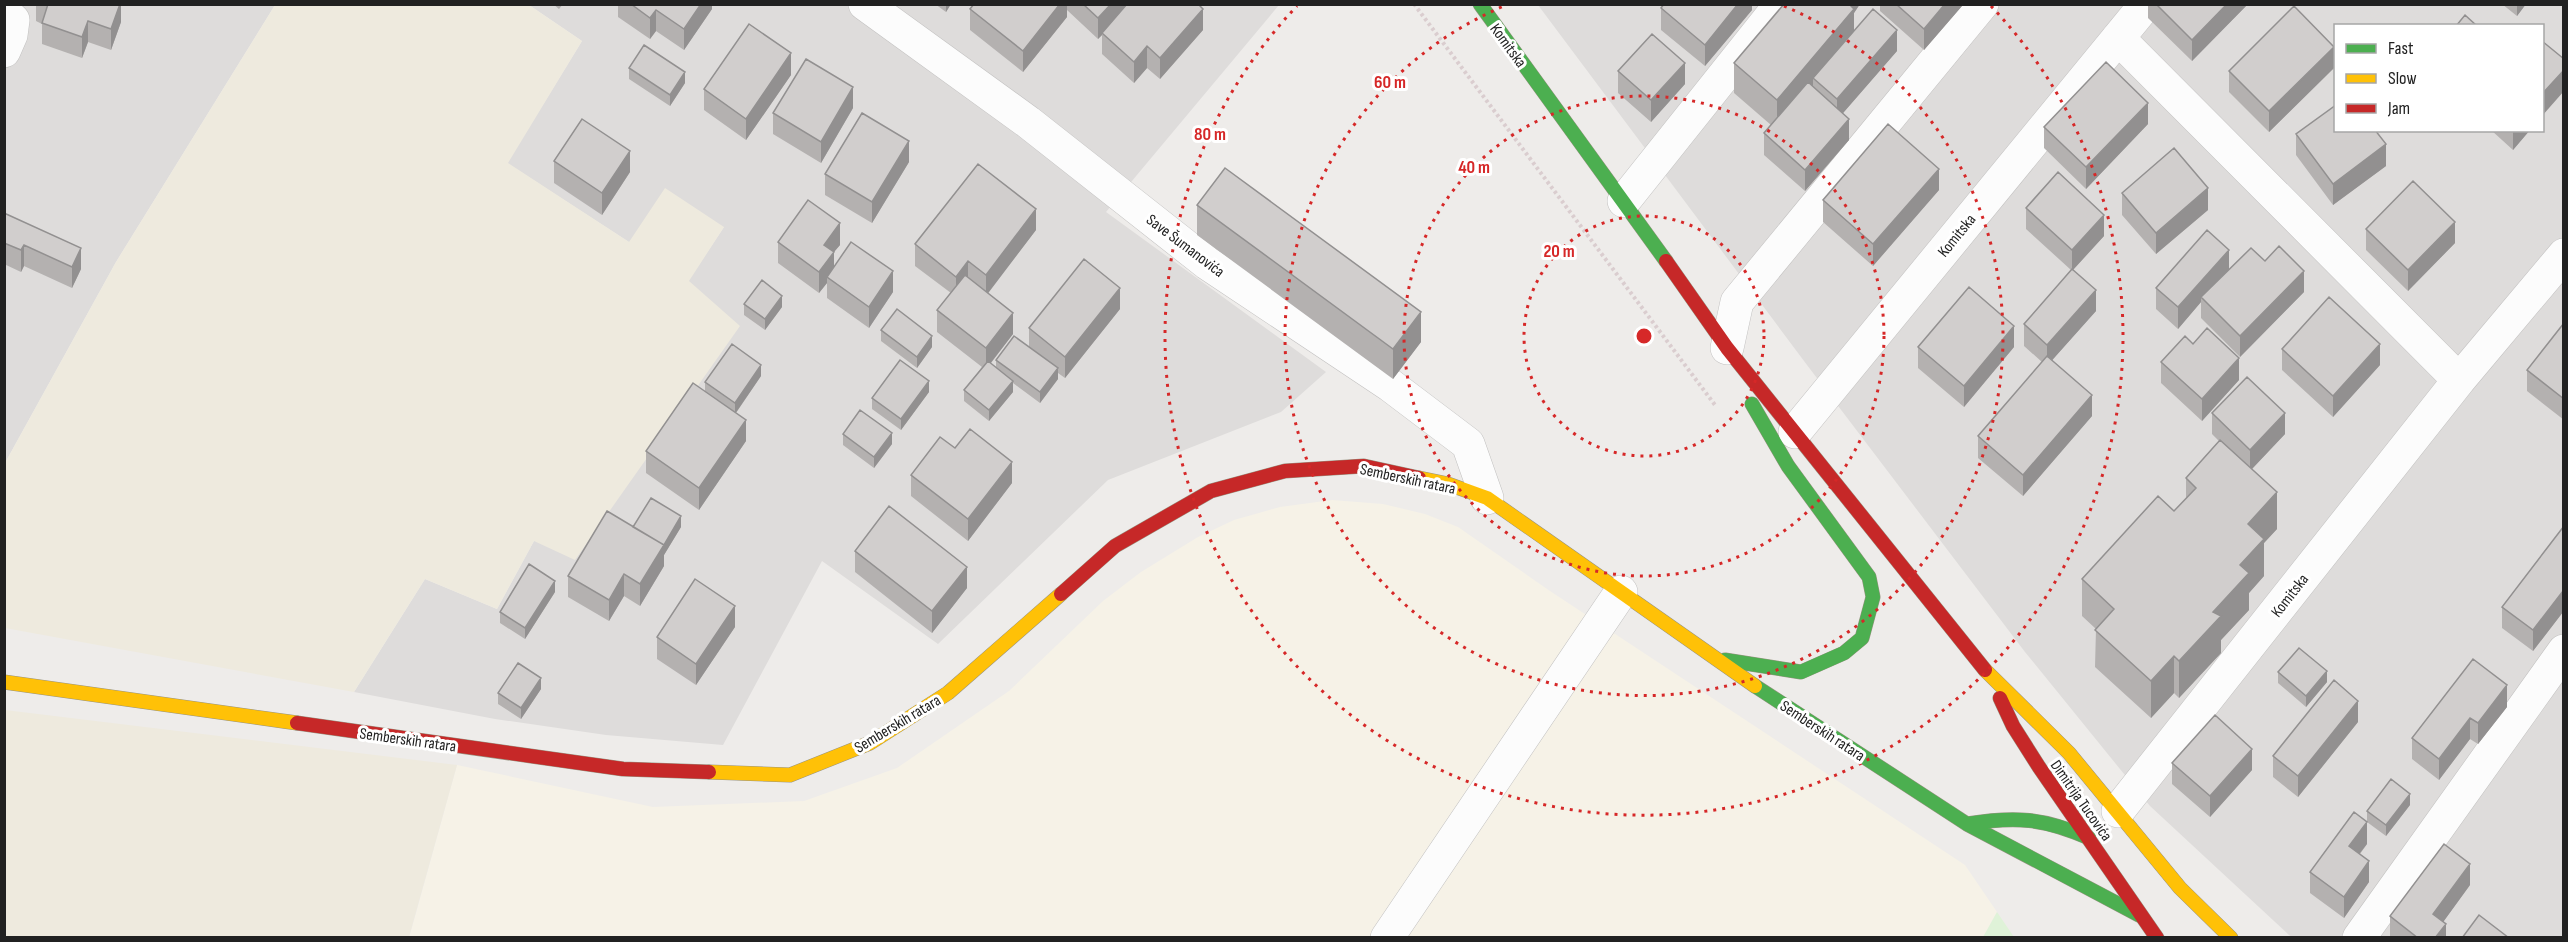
<svg xmlns="http://www.w3.org/2000/svg" width="2568" height="942" font-family="'Sofia Sans Condensed',sans-serif">
<style>
.residential{fill:#dedcdb;fill-rule:evenodd}
.education{fill:#f6f2e7}
.farmland{fill:#eeeade}
.park{fill:#dff2d8}
.lines{fill:none;stroke-linecap:round;stroke-linejoin:round}
.street-casing{stroke:#c2c1c0;stroke-width:34}
.fast-casing{stroke:#989482;stroke-width:15}
.slow-casing{stroke:#989482;stroke-width:15}
.jam-casing{stroke:#989482;stroke-width:15}
.path{stroke:#dacdcf;stroke-width:4;stroke-dasharray:3 3;stroke-linecap:butt}
.street{stroke:#fcfcfc;stroke-width:33}
.fast{stroke:#4caf50;stroke-width:14}
.slow{stroke:#ffc107;stroke-width:14}
.jam{stroke:#c62828;stroke-width:14}
.wall{fill:#b4b1b0}
.shaded-wall{fill:#929090}
.building{fill:#d1cecd;stroke:#929090;stroke-width:1.5}
.ring{fill:none;stroke:#d62828;stroke-width:3;stroke-dasharray:3 6}
.labels{text-anchor:middle;stroke-width:6;stroke-linejoin:round;paint-order:stroke}
.street-label{font-size:16px;fill:#212121;stroke:#fff}
.centre{fill:#d62828;stroke:#fff;stroke-width:3}
.ring-label{font-size:18px;text-anchor:middle;font-weight:bold;fill:#d62828;stroke:#fff;stroke-width:6;stroke-linejoin:round;paint-order:stroke}
</style>
<rect width="100%" height="100%" fill="#eeecea"/>
<path class="residential" d="M5,5H275L116,262L5,463Z
M529,5H1279L1106,212L1326,372L1281,412L1108,480L938,644L822,561L723,745L606,735L495,719L354,692L425,579L497,609L534,541L688,281L724,227L629,242L507,163L582,41Z
M1538,5H2563V937L2293,938L2289,935L2150,806L2025,652L1807,365ZM2336,26H2542V130H2336Z"/>
<path class="education" d="M1332,500L1383,504L1425,514L1458,527L1550,591L1965,865L1997,912L1983,938H409L457,765L653,807L804,801L897,768L1009,691L1103,601L1141,572L1198,537L1234,520L1280,507Z"/>
<path class="farmland" d="M275,5H529L582,41L508,163L629,242L665,188L724,227L689,281L740,326L575,560L534,541L497,609L425,579L354,692L5,628V463L116,262Z
M5,710L457,765L409,937H5Z"/>
<path class="park" d="M1997,912L2014,937H1983Z"/>
<g class="lines">
<g class="street-casing">
<path id="street" d="M865,4L1028,122L1207,263L1390,385L1468,444L1487,498
M4,12L13,20L11,35L4,51
M2118,38L2459,380
M1624,201L1781,4
M1727,348L1737,302L1982,4
M1795,432L2146,4
M2118,811L2459,380L2564,255
M1387,938L1621,592
M2359,938L2564,651"/>
</g>
<g class="fast-casing">
<path id="fast" d="M1480,4L1666,261
M1725,660L1801,672L1844,653L1862,638L1873,597L1869,577L1788,466L1752,404
M1755,686L1967,824L2139,915
M1967,824C2015,816 2044,818 2089,838"/>
</g>
<g class="slow-casing">
<path id="slow" d="M1419,478L1448,484L1487,498L1755,686
M1985,670L2069,753L2180,888L2231,938
M4,682L297,723
M709,772L790,775L870,743L948,693L1061,594"/>
</g>
<g class="jam-casing">
<path id="jam" d="M1666,261L1727,348L1985,670
M1061,594L1115,546L1211,491L1285,471L1364,466L1419,478
M2000,698L2013,726L2039,767L2157,938
M297,723L623,769L709,772"/>
</g>
<path class="path" d="M1414,4L1715,405"/>
<use href="#street" class="street"/>
<use href="#fast" class="fast"/>
<use href="#slow" class="slow"/>
<use href="#jam" class="jam"/>
</g>
<path class="wall" d="M36,4H121V22L111,50L88,42L82,58L42,44V24L36,21Z
M553,4H563L559,9Z
M618,4H712V9L684,50L656,31L650,39L618,17Z
M935,4H951L946,12Z
M974,4H1198L1203,30L1160,79L1147,68L1134,83L1102,54V35L1098,39L1067,10V17L1023,72L970,30V9Z
M1752,4V10L1705,66L1661,30V8Z
M1860,4L1854,13V31L1897,51L1843,113L1849,140L1805,191L1764,155V133L1771,125L1734,93V63Z
M1880,4H1962V6L1924,50L1880,11Z
M2148,4H2248L2192,61L2148,18Z
M2502,4H2526L2517,16Z
M629,68L685,83L670,106L629,79Z
M2334,68L2269,132L2229,92V71Z
M1618,71L1685,84L1651,122L1618,93Z
M791,75L746,140L704,110V89Z
M853,108L821,163L773,134V113Z
M2148,124L2086,189L2044,148V127Z
M2491,130H2530L2513,150Z
M2296,134L2386,166L2333,205L2296,155Z
M554,161L630,172L602,215L554,183Z
M909,162L872,223L825,195V174Z
M1939,190L1873,266L1823,222V200Z
M2122,193L2208,210L2156,254L2122,215Z
M1197,205L1421,342L1393,379L1197,235Z
M2026,208L2104,236L2073,270L2096,311L2052,360L2092,416L2023,496L1978,458V436L2042,362L2024,346V324L2071,270L2026,229Z
M4,213L81,269L72,288L24,266L21,272L4,264Z
M2366,229L2455,243L2408,291L2366,250Z
M1036,230L987,293L1013,334L991,363L996,368V360L1029,347V328L1120,309L1065,378L1058,373V379L1040,403L1013,383V392L989,421L964,401V390L982,367L937,332V310L951,293L915,266V244Z
M778,242L840,245L834,252V266L893,292L869,328L827,298V283L819,293L778,263Z
M2265,261L2304,292L2240,357L2201,318V302L2178,329L2156,309V288L2229,269Z
M744,304L782,307L765,330L744,315Z
M2564,323V420L2527,391V370Z
M881,330L932,347L917,368L881,341Z
M2193,344L2239,380L2202,421L2161,383V362Z
M1918,347H2014L1964,407L1918,368Z
M2282,349L2380,365L2333,417L2282,370Z
M761,376L736,413L746,441L699,510L646,473V451L705,391V382Z
M929,392L901,430L872,409V398Z
M2212,413L2285,434L2252,469L2277,529L2264,543V576L2249,593V610L2221,640V653L2179,698L2174,693L2151,718L2095,667L2096,629L2082,616V579L2174,511L2186,499V478L2219,441L2212,434Z
M843,434L892,444L874,468L843,445Z
M955,448L1012,483L968,541L911,496V475Z
M2564,526V613L2563,612L2533,651L2502,628V607Z
M633,527H681L664,555V566L640,606L624,596L609,621L568,597V576Z
M855,551L967,588L932,633L855,572Z
M555,592L525,639L500,623V612Z
M735,627L696,685L657,659V637Z
M2473,659L2507,707L2478,744L2470,739L2439,780L2412,759V738Z
M2278,672L2327,682L2306,707L2278,683Z
M541,689L521,719L498,704V693Z
M2358,722L2298,797L2273,777V756Z
M2172,763L2252,770L2210,817L2172,784Z
M2410,805L2386,836L2367,822V811Z
M2367,844L2360,854L2369,882L2344,918L2310,893V872Z
M2470,885L2443,922L2446,938H2390V916Z"/>
<path class="shaded-wall" d="M120,4H121V22L111,50V29Z
M701,4H712V9L684,50V29Z
M946,4H951L946,12Z
M1060,4H1067V17L1023,72V51Z
M1111,4H1131L1102,33V35L1098,39V18Z
M1738,4H1752V10L1705,66V45Z
M1842,4H1860L1854,13V39L1813,78V87L1777,130V100Z
M1945,4H1962V6L1924,50V29Z
M2227,4H2248L2192,61V40Z
M2517,4H2526L2517,16Z
M1203,9V30L1160,79V58Z
M656,10V31L650,39V18Z
M88,21V42L82,58V37Z
M1897,30V51L1837,120V99Z
M1147,46V68L1134,83V62Z
M2334,47V68L2269,132V111Z
M791,53V75L746,140V119Z
M1685,63V84L1651,122V100Z
M2564,70V91L2542,116V94Z
M685,72V83L670,106V95Z
M853,87V108L821,163V142Z
M2148,103V124L2086,189V167Z
M1849,119V140L1805,191V170Z
M2513,130H2530L2513,150Z
M909,141V162L872,223V202Z
M2386,144V166L2333,205V184Z
M630,151V172L602,215V193Z
M1939,169V190L1873,266V244Z
M2208,188V210L2156,254V233Z
M1036,209V230L986,296V275Z
M2104,215V236L2072,271V250Z
M2455,222V243L2408,291V270Z
M840,223V245L834,252V273L827,277V283L819,293V272L824,245Z
M24,245V266L21,272V250Z
M81,248V269L72,288V267Z
M2229,250V271L2201,297V302L2178,329V307Z
M968,261V282L956,298V277Z
M893,271V292L869,328V307Z
M2304,271V292L2240,357V336Z
M1120,288V309L1065,378V357Z
M2096,290V311L2047,366V345Z
M782,296V307L765,330V319Z
M1421,312V342L1393,379V349Z
M1013,313V334L986,369V348Z
M2014,326V347L1964,407V386Z
M932,336V347L917,368V357Z
M2380,344V365L2333,417V396Z
M2239,358V380L2202,421V399Z
M761,365V376L735,414V403Z
M1058,368V379L1040,403V392Z
M929,381V392L901,430V419Z
M1013,381V392L989,421V410Z
M2092,395V416L2023,496V475Z
M2285,413V434L2250,471V450Z
M746,420V441L699,510V488Z
M892,433V444L874,468V457Z
M1012,462V483L968,541V519Z
M2277,492V529L2264,543V576L2249,593V610L2221,640V653L2179,698V661L2213,612L2248,524Z
M681,516V527L664,555V566L640,606V584Z
M967,567V588L932,633V611Z
M624,574V596L609,621V600Z
M555,581V592L525,639V628Z
M2563,591V612L2533,651V630Z
M735,606V627L696,685V664Z
M2174,656V693L2151,718V681Z
M2327,671V682L2306,707V696Z
M541,678V689L521,719V708Z
M2507,685V707L2478,744V723Z
M2358,701V722L2298,797V776Z
M2470,718V739L2439,780V759Z
M2252,749V770L2210,817V796Z
M2410,794V805L2386,836V825Z
M2367,822V844L2349,867V846Z
M2369,861V882L2344,918V897Z
M2470,864V885L2433,936V914Z
M2446,924V938H2435Z"/>
<path class="building" d="M48,4H120L111,29L88,21L82,37L42,23Z
M631,4H701L684,29L656,10L650,18Z
M974,4H1060L1023,51L970,9Z
M1083,4H1111L1098,18Z
M1127,4H1198L1203,9L1160,58L1147,46L1134,62L1102,33Z
M1664,4H1738L1705,45L1661,8Z
M1784,4H1849L1854,9L1777,100L1734,63Z
M1896,4H1945L1924,29Z
M2156,4H2227L2192,40Z
M2294,6L2334,47L2269,111L2229,71Z
M1873,9L1897,30L1837,99L1813,78Z
M2465,15L2477,26H2456Z
M749,24L791,53L746,119L704,89Z
M1652,34L1685,63L1651,100L1618,71Z
M2542,41L2564,59V70L2542,94Z
M644,45L685,72L670,95L629,68Z
M806,59L853,87L821,142L773,113Z
M2106,62L2148,103L2086,167L2044,127Z
M1808,82L1849,119L1805,170L1764,133Z
M2336,105V130H2375L2386,144L2333,184L2296,134Z
M862,113L909,141L872,202L825,174Z
M582,119L630,151L602,193L554,161Z
M1888,124L1939,169L1873,244L1823,200Z
M2174,148L2208,188L2156,233L2122,193Z
M978,164L1036,209L986,275L968,261L956,277L915,244Z
M1225,168L1421,312L1393,349L1197,205Z
M2058,172L2104,215L2072,250L2026,208Z
M2413,181L2455,222L2408,270L2366,229Z
M808,200L840,223L824,245L834,252L819,272L778,242Z
M4,213L81,248L72,267L24,245L21,250L4,243Z
M2207,230L2229,250L2178,307L2156,288Z
M851,242L893,271L869,307L827,277Z
M2279,246L2304,271L2240,336L2201,297L2251,248L2265,261Z
M1084,259L1120,288L1065,357L1029,328Z
M2072,269L2096,290L2047,345L2024,324Z
M965,275L1013,313L986,348L937,310Z
M762,280L782,296L765,319L744,304Z
M1969,287L2014,326L1964,386L1918,347Z
M2329,297L2380,344L2333,396L2282,349Z
M897,309L932,336L917,357L881,330Z
M2564,323V399L2527,370Z
M2207,328L2239,358L2202,399L2161,362L2185,336L2193,344Z
M1014,336L1058,368L1040,392L996,360Z
M732,344L761,365L735,403L705,382Z
M2047,356L2092,395L2023,475L1978,436Z
M900,360L929,381L901,419L872,398Z
M988,361L1013,381L989,410L964,390Z
M2247,377L2285,413L2250,450L2212,413Z
M693,383L746,420L699,488L646,451Z
M860,410L892,433L874,457L843,434Z
M970,429L1012,462L968,519L911,475L940,437L955,448Z
M2220,440L2277,492L2248,524L2264,539L2240,565L2249,573L2213,612L2221,616L2179,661L2174,656L2151,681L2095,630L2114,609L2082,579L2158,496L2174,511L2196,488L2186,478Z
M651,498L681,516L664,545L633,527Z
M889,506L967,567L932,611L855,551Z
M607,511L664,545L640,584L624,574L609,600L568,576Z
M2564,526V591H2563L2533,630L2502,607Z
M529,564L555,581L525,628L500,612Z
M695,579L735,606L696,664L657,637Z
M2299,648L2327,671L2306,696L2278,672Z
M2473,659L2507,685L2478,723L2470,718L2439,759L2412,738Z
M518,663L541,678L521,708L498,693Z
M2334,680L2358,701L2298,776L2273,756Z
M2215,715L2252,749L2210,796L2172,763Z
M2391,779L2410,794L2386,825L2367,811Z
M2354,812L2367,822L2349,846L2369,861L2344,897L2310,872Z
M2444,844L2470,864L2433,914L2446,924L2435,938H2418L2390,916Z
M2479,915L2509,938H2462Z"/>
<g class="ring">
<circle cx="1644" cy="336" r="120"/>
<circle cx="1644" cy="336" r="240"/>
<path d="M1784 6A359 359 0 1 1 1504 6"/>
<path d="M1991 6A479 479 0 1 1 1297 6"/>
</g>
<g class="labels">
<g class="street-label">
<text transform="translate(1509 45) rotate(54)" y="6">Komitska</text>
<text transform="translate(1956 235) rotate(-51)" y="6">Komitska</text>
<text transform="translate(1186 245) rotate(37)" y="6">Save Šumanovića</text>
<text transform="translate(1408 478) rotate(12)" y="6">Semberskih ratara</text>
<text transform="translate(2289 595) rotate(-52)" y="6">Komitska</text>
<text transform="translate(897 723) rotate(-31)" y="6">Semberskih ratara</text>
<text transform="translate(1823 730) rotate(33)" y="6">Semberskih ratara</text>
<text transform="translate(408 739) rotate(8)" y="6">Semberskih ratara</text>
<text transform="translate(2082 800) rotate(55)" y="6">Dimitrija Tucovića</text>
</g>
</g>
<circle cx="1644" cy="336" r="9" class="centre"/>
<g class="ring-label">
<text x="1390" y="88">60 m</text>
<text x="1210" y="140">80 m</text>
<text x="1474" y="173">40 m</text>
<text x="1559" y="257">20 m</text>
</g>
<rect width="2568" height="942" fill="none" stroke="#212121" stroke-width="12"/>
<rect x="2334" y="24" width="210" height="108" fill="#ffffff" stroke="#a6a6a6" stroke-width="1.5"/>
<rect x="2346" y="44" width="30" height="9" fill="#4caf50" stroke="#a6a6a6" stroke-width="1.5"/>
<text x="2388" y="54" font-size="18" fill="#212121">Fast</text>
<rect x="2346" y="74" width="30" height="9" fill="#ffc107" stroke="#a6a6a6" stroke-width="1.5"/>
<text x="2388" y="84" font-size="18" fill="#212121">Slow</text>
<rect x="2346" y="104" width="30" height="9" fill="#c62828" stroke="#a6a6a6" stroke-width="1.5"/>
<text x="2388" y="114" font-size="18" fill="#212121">Jam</text>
</svg>
